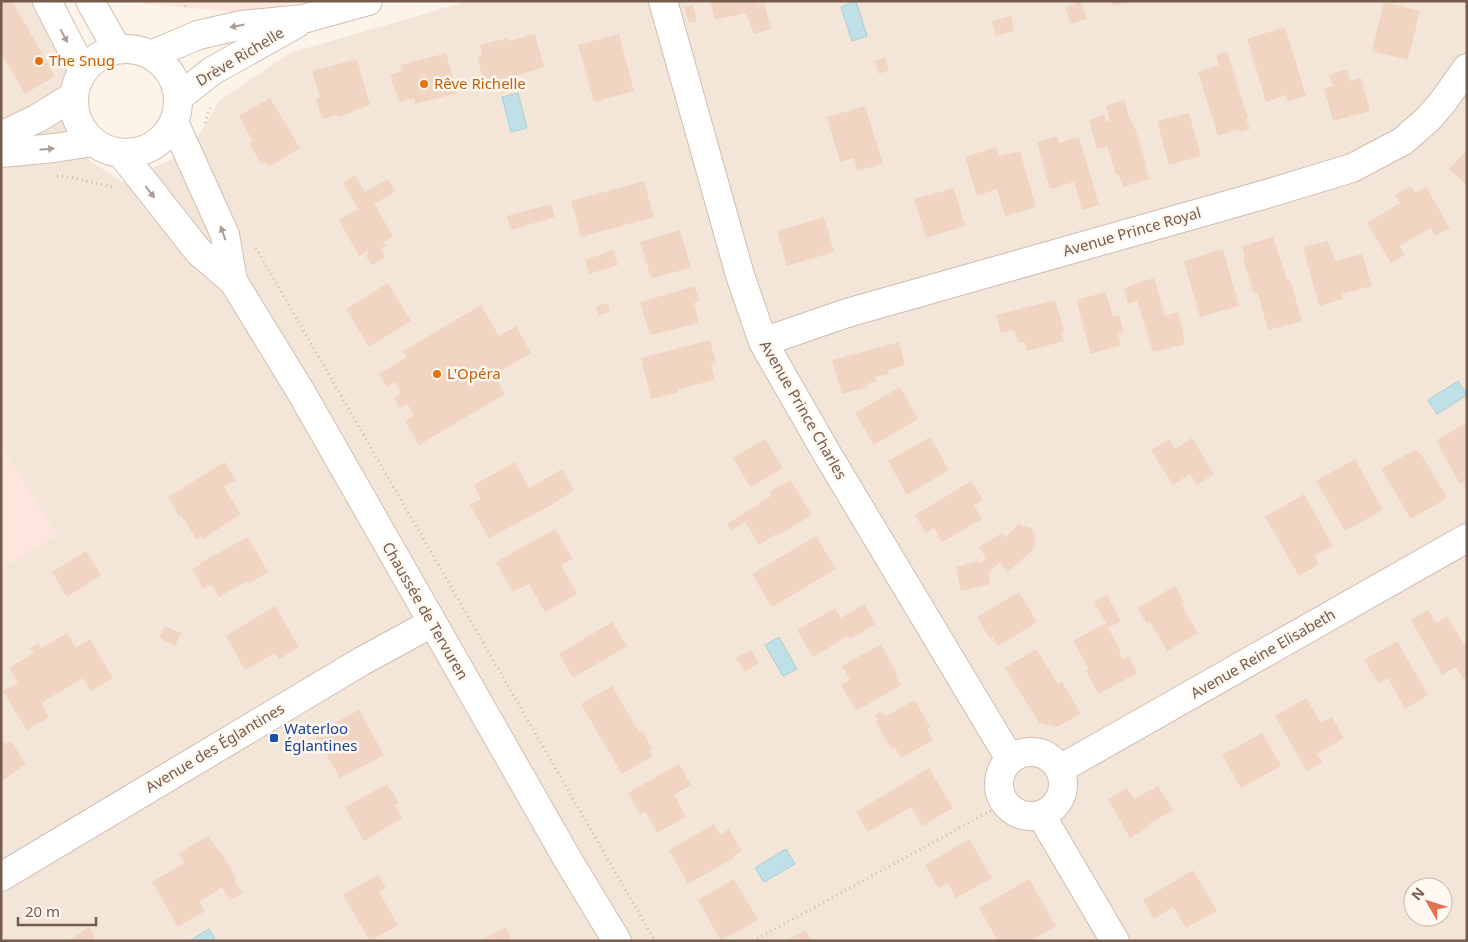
<svg xmlns="http://www.w3.org/2000/svg" width="1468" height="942" font-family="'Noto Sans',sans-serif">
<style>
.residential{fill:#f3e6d8;fill-rule:evenodd}
.commercial{fill:#fce6dd}
.water{fill:#bee0e6;stroke:#a4d0d7}
.building{fill:#f1d4c1}
.lines{fill:none;stroke-linecap:round;stroke-linejoin:round}
.street-casing{stroke:#cebcaf;stroke-width:30}
.secondary-casing{stroke:#d3beaf;stroke-width:30}
.path{stroke:#d6b7a4;stroke-width:3;stroke-dasharray:1 4;stroke-linecap:butt}
.street{stroke:#fff;stroke-width:28}
.secondary{stroke:#fff;stroke-width:28}
.oneway{fill:#ad9d94}
.food-dot{fill:#e8710a;stroke:#fef8f0;stroke-width:2}
.transit-dot{fill:#1a4fb4;stroke:#fef8f0;stroke-width:2}
.labels{text-anchor:middle;stroke-width:5;stroke-linejoin:round;paint-order:stroke}
.street-label{font-size:15px;fill:#765b4d;stroke:#fef8f0}
.food-label{font-size:15px;fill:#c56008;stroke:#fef8f0;text-anchor:start}
.transit-label{font-size:15px;fill:#164399;stroke:#fef8f0;text-anchor:start}
</style>
<rect width="100%" height="100%" fill="#fcf4e9"/>
<path class="residential" d="M1,1H37L63,57L67,75L56,99L90,161L121,181L189,152L219,101L290,53L468,1H1467V941H1ZM1413,887H1443V917H1413Z"/>
<path class="commercial" d="M142,1H297L256,14L144,4Z
M1,445L57,535L1,569Z"/>
<path class="water" d="M856,1L867,36L852,41L841,7Z
M518,93L527,128L511,132L502,97Z
M1458,381L1467,395L1437,414L1428,400Z
M779,637L797,669L783,676L765,645Z
M786,849L795,864L764,882L755,868Z
M209,929L216,941H189Z"/>
<path class="building" d="M1,1H12L55,76L25,94L1,53Z
M710,1H758L759,5L764,3L771,29L754,34L746,13L715,20Z
M1081,1L1087,19L1071,24L1065,7Z
M1111,1H1129V2L1113,6Z
M1384,2L1420,11L1408,60L1372,51Z
M693,5L697,21L689,23L684,7Z
M1011,16L1014,31L996,36L992,21Z
M1285,27L1306,96L1287,101L1286,95L1266,102L1247,39Z
M535,34L544,67L502,80L506,89L494,92L489,79L483,80L477,57L482,56L480,45L508,38L509,41Z
M619,34L634,91L594,102L578,45Z
M1227,52L1248,118L1246,119L1250,129L1240,132L1239,129L1218,136L1198,72L1219,65L1216,55Z
M446,53L457,93L415,104L414,98L399,102L390,75L403,71L400,65Z
M885,57L889,70L879,74L875,61Z
M357,59L370,105L338,117V115L322,119L316,99L320,98L312,71Z
M1347,69L1350,81L1361,78L1370,111L1333,121L1324,88L1333,86L1329,75Z
M270,98L300,148L269,167L266,162L262,164L249,144L253,142L239,116Z
M1124,100L1131,123L1133,122L1147,166H1145L1149,179L1123,187L1119,174L1116,175L1107,146L1097,149L1089,120L1104,115L1106,122L1110,120L1106,106Z
M865,106L883,164L857,171L854,158L840,162L827,117Z
M1189,113L1201,156L1169,165L1157,121Z
M1057,136L1059,143L1079,137L1099,205L1082,210L1074,182L1050,189L1037,142Z
M996,147L999,156L1020,151L1036,207L1005,216L997,189L977,196L965,157Z
M1467,150V185L1449,169Z
M355,175L365,192L388,179L396,191L374,204L393,236L383,242L386,246L381,249L385,257L372,265L366,256L369,254L367,251L359,256L339,220L358,209L343,183Z
M644,181L654,217L581,237L571,201Z
M1411,186L1415,193L1426,187L1450,228L1435,236L1431,228L1399,246L1405,255L1391,263L1367,223L1400,203L1395,195Z
M954,188L965,226L926,238L914,199Z
M551,204L555,217L511,230L507,216Z
M824,217L834,252L787,266L777,231Z
M680,230L691,268L651,278L640,242Z
M1273,237L1287,280L1290,279L1302,321L1268,330L1258,294L1253,292L1243,258H1245L1242,246Z
M1328,241L1335,261L1362,254L1372,286L1342,294L1343,299L1319,306L1303,247Z
M1223,249L1239,306L1200,317L1184,261Z
M613,250L618,265L589,274L585,260Z
M1154,278L1165,316L1178,312L1184,334L1183,335L1185,344L1153,352L1137,301L1128,304L1124,288L1133,285V284Z
M388,283L411,321L369,347L346,309Z
M695,286L699,301L694,303L699,323L650,335L640,302Z
M1106,292L1113,317L1119,315L1124,332L1118,334L1121,345L1091,354L1076,300Z
M1055,300L1064,331L1061,332L1064,341L1027,351L1025,342L1018,343L1014,330L1001,333L996,315Z
M608,303L610,312L598,315L596,306Z
M481,305L499,336L516,326L531,353L494,375L505,394L419,445L405,421L414,416L407,403L400,408L394,398L401,393L395,382L387,387L379,374L407,357L403,351Z
M710,340L716,363L711,364L715,380L678,389L679,392L651,399L641,358Z
M899,342L905,365L888,370L889,374L875,377L877,381L867,384L868,387L842,394L832,360Z
M900,387L918,419L874,445L855,413Z
M1467,422V480L1460,484L1443,454L1437,440Z
M930,437L949,470L907,495L888,461Z
M1192,438L1214,474L1197,485L1190,474L1173,485L1151,450L1169,439L1175,449Z
M765,439L783,468L750,487L733,458Z
M1416,449L1425,460L1447,498L1411,519L1381,469Z
M1355,459L1383,510L1345,531L1316,481Z
M225,462L236,480L224,487L241,514L203,539L201,536L197,540L181,515L179,516L168,497Z
M515,462L529,488L562,469L574,490L550,506L489,538L470,505L481,499L474,485Z
M790,480L812,515L777,536L776,534L759,545L745,522L731,531L727,524L771,496L769,492Z
M971,481L981,496V501L974,505L982,519L942,542L934,528L926,533L915,515Z
M1304,494L1333,546L1314,556L1319,564L1299,576L1265,517Z
M1019,523L1022,526L1030,527L1036,535L1034,549L1008,572L1000,563L988,573L990,584L961,591L956,567L978,561L980,564L986,558L979,547L1002,533L1005,538Z
M555,529L573,559L561,565L577,594L545,612L529,584L513,592L496,562Z
M816,536L836,569L772,607L752,574Z
M248,537L268,572L249,584L247,581L219,597L212,584L203,589L192,569L201,565L200,563Z
M86,551L101,575L67,597L52,572Z
M1175,586L1184,602L1181,604L1198,633L1167,651L1150,622L1147,624L1137,608Z
M1019,592L1037,622L998,646L993,637L990,639L977,617Z
M1107,595L1121,621L1108,628L1121,651L1119,653L1123,660L1129,657L1137,673L1099,694L1086,671L1089,669L1073,641L1106,623L1094,602Z
M864,604L876,624L850,639L848,636L813,657L797,630L835,608L841,618Z
M275,606L299,647L279,659L275,653L245,670L226,636Z
M1428,610L1436,623L1447,616L1467,649V677L1463,679L1456,667L1442,675L1411,620Z
M612,622L627,646L573,678L559,654Z
M165,626L181,633L175,646L159,638Z
M67,633L76,648L90,639L113,678L91,691L83,678L61,691L41,703L49,717L27,730L3,691L18,683L9,668L34,653L30,648L38,643L41,648Z
M1397,641L1428,695L1405,709L1388,678L1378,683L1364,660Z
M881,644L897,673L895,674L901,685L856,711L841,685L850,680L842,666Z
M1036,649L1058,684L1062,682L1081,714L1057,727L1039,723L1005,668Z
M751,650L759,663L745,672L736,658Z
M612,686L639,732L642,731L652,749L649,750L653,756L622,774L581,704Z
M1306,698L1321,723L1332,717L1344,738L1317,754L1322,762L1307,771L1275,716Z
M915,700L930,727L927,729L933,740L901,758L895,747L891,749L876,722L878,720L875,715L882,711L886,716Z
M359,710L384,755L339,779L335,769L315,735L323,729Z
M1262,733L1281,766L1241,788L1222,755Z
M1,738L5,744L11,741L26,764L3,780L1,778Z
M679,764L691,785L674,795L686,817L657,833L645,811L640,814L628,793Z
M929,768L953,808L922,826L911,807L868,832L856,812Z
M387,784L399,803L395,805L402,818L364,841L345,807Z
M1158,786L1173,810L1147,825L1149,827L1130,838L1108,799L1127,788L1134,799Z
M714,824L720,835L729,829L742,851L733,856L734,858L688,884L669,850Z
M208,836L228,863L236,879L234,880L243,893L230,900L222,887L199,902L205,911L178,927L152,882L184,863L179,853Z
M969,839L992,878L956,898L948,883L938,888L925,865Z
M1193,870L1217,911L1186,928L1173,907L1154,919L1143,900Z
M378,875L386,888L379,892L398,925L370,941L343,895Z
M734,879L758,920L721,941L698,900Z
M1029,879L1056,926L1030,941H998L979,908Z
M89,927L96,941H68Z
M505,927L512,941H481L488,937Z
M805,930L811,941H786Z"/>
<g class="lines">
<g class="street-casing">
<path id="street" d="M663,1L740,275L763,342L826,452L1010,759
M763,342L847,313L1263,195L1352,168L1403,141L1428,119L1442,103L1467,68
M999 784a32 32 0 1 1 64 0a32 32 0 1 1-64 0Z
M1060,769L1467,538
M1041,815L1115,941
M1,877L362,661L432,623"/>
</g>
<g class="secondary-casing">
<path id="secondary" d="M47,1L83,71
M90,1L117,49
M74 101a52 52 0 1 1 104 0a52 52 0 1 1-104 0Z
M151,55L198,35L242,25L303,19L368,1
M179,97L212,71L296,24
M174,122L225,235L233,281
M1,136L38,118L74,96
M1,153L54,148L93,142
M121,153L198,251L233,281L301,392L568,860L617,941"/>
</g>
<path class="path" d="M183,1L187,10
M205,123L210,108
M57,176L69,177L112,187
M256,248L655,941
M753,941L1005,803"/>
<use href="#street" class="street"/>
<use href="#secondary" class="secondary"/>
</g>
<defs><path id="oneway-solid" d="M-6-.8H1V-3.2L6.5 0L1 3.2V.8H-6Z" transform="scale(1.25)"/></defs>
<g class="oneway">
<use href="#oneway-solid" transform="translate(237 26) rotate(169)"/>
<use href="#oneway-solid" transform="translate(64 36) rotate(62)"/>
<use href="#oneway-solid" transform="translate(47 149) rotate(-5)"/>
<use href="#oneway-solid" transform="translate(150 192) rotate(52)"/>
<use href="#oneway-solid" transform="translate(223 233) rotate(-109)"/>
</g>
<g class="food-dot">
<circle cx="39" cy="61" r="5"/>
<circle cx="424" cy="84" r="5"/>
<circle cx="437" cy="374" r="5"/>
</g>
<rect class="transit-dot" x="269" y="733" width="10" height="10" rx="2.5"/>
<g class="labels">
<g class="street-label">
<text transform="translate(240 57) rotate(-31)" y="5">Drève Richelle</text>
<text transform="translate(1132 232) rotate(-16)" y="5">Avenue Prince Royal</text>
<text transform="translate(803 410) rotate(60)" y="5">Avenue Prince Charles</text>
<text transform="translate(425 611) rotate(60)" y="5">Chaussée de Tervuren</text>
<text transform="translate(1263 654) rotate(-30)" y="5">Avenue Reine Elisabeth</text>
<text transform="translate(215 748) rotate(-31)" y="5">Avenue des Églantines</text>
</g>
<g class="food-label">
<text x="49" y="66">The Snug</text>
<text x="434" y="89">Rêve Richelle</text>
<text x="447" y="379">L'Opéra</text>
</g>
<g class="transit-label">
<text x="284" y="734">Waterloo<tspan x="284" dy="17">Églantines</tspan></text>
</g>
</g>
<rect width="1468" height="942" fill="none" stroke="#765b4d" stroke-width="5"/>
<g transform="translate(1428 902) rotate(309)"><circle r="24" fill="#fef8f0" stroke="#c8b9af"/>
<path d="M0-4L9 19L0 12L-9 19Z" fill="#e17153"/>
<text y="-8" font-size="14" font-weight="bold" text-anchor="middle" fill="#765b4d">N</text>
</g>
<path d="M18 917v8h78v-8" fill="none" stroke="#765b4d" stroke-width="2.5"/>
<text x="25" y="917" font-size="15" fill="#765b4d" stroke="#fef8f0" stroke-width="4" paint-order="stroke">20 m</text>
</svg>
